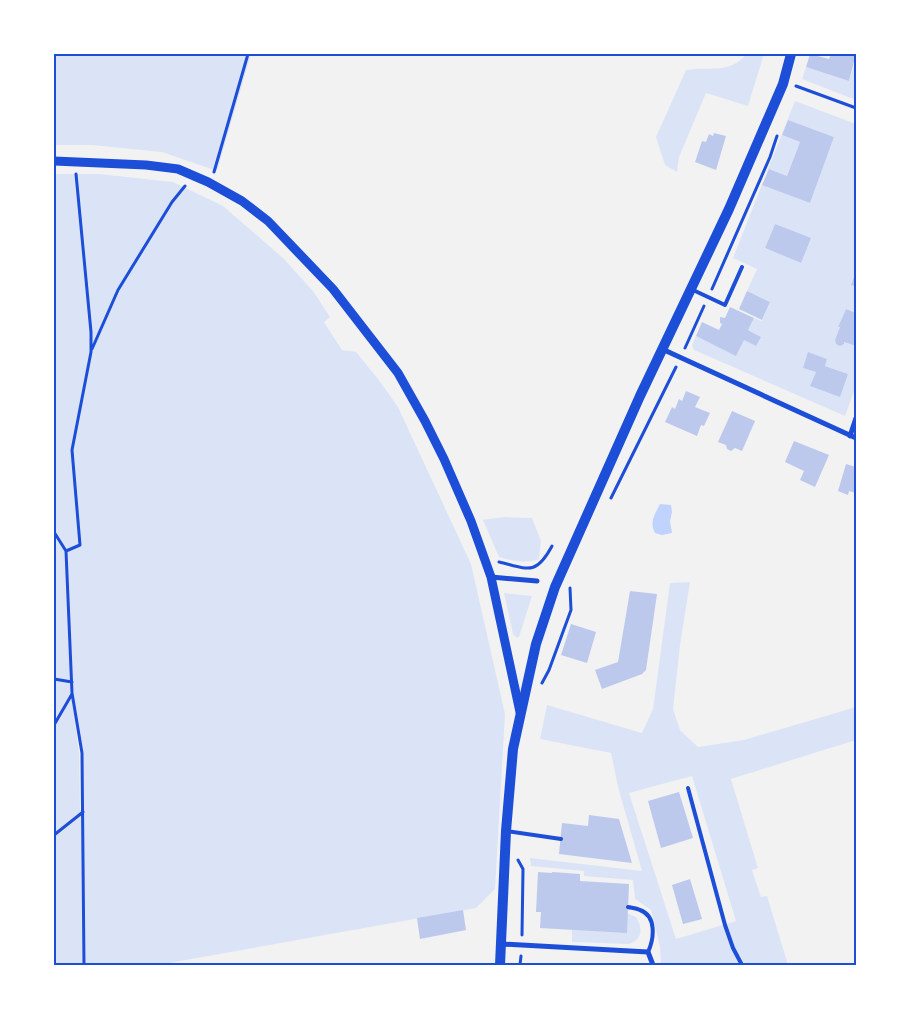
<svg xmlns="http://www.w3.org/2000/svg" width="910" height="1019" font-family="'Nunito Sans',sans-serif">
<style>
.green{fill:#dbe4f7;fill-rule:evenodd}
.water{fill:#bfd3fe}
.building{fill:#bdc9ec}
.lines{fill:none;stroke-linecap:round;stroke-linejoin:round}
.path{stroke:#1d4ed8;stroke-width:3}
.service{stroke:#1d4ed8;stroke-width:4}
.minor{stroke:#1d4ed8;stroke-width:5}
.tertiary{stroke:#1d4ed8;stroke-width:9}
.secondary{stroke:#1d4ed8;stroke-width:10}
.neatline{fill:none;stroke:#1d4ed8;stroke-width:2}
</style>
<rect width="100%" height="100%" fill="#f2f2f2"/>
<path class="green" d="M54,54H251L217,171L162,152L92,145H54Z
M747,54H764L748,106L706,93L679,157L677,172L665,165L656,137L686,70C712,66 727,75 747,54Z
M856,59V100L802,79L806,67L849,81Z
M795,101L856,124V271L851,285L856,287V313L846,309L838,327H840L835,340L836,344H844V342L856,346V386L845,416L694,350L692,345L696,336L736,355L744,340L761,337L748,330L754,318L762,321L770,302L747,291L757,269L733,258ZM788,120L834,137L810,203L762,184L769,169L787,176L800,142L782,135ZM775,224L801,263L765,248ZM809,353L827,359L825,366L848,374L811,386L816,372L803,368Z
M54,174H99L173,182L223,206L283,258L313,291L330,317L324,322L342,350L356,352L378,379L398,407L471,564L505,714L495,889L476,908L158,965H54ZM72,699L82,753L83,811L80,810L79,753Z
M504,517L532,518L541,541L539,559C527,564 511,561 499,557L483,520Z
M690,582L680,645L673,709L680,730L698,747L744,740L856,707V740L731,779L758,868L752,870L761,897L767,896L788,965H661L660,947L651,910L635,899L633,880L584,876V871L531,866L530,858L642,871L618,787L611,753L540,739L547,705L642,733L653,709L670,583ZM692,776L736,921L676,939L629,793Z
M504,593L532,596L519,637L517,638L513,634Z
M627,913L636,917C643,928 643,939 629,944L572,942V929Z"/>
<path class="water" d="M660,504L671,505L672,512L670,521L672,533L662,535L655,533C649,522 655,514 660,504Z"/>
<path class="building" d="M810,54L829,59L831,54H856L849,81L806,67Z
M788,120L834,137L810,203L762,185L769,169L787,176L800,142L782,135Z
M714,133L726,136L716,170L695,162L702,141L706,142L709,134L713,136Z
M775,224L811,238L801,263L765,248Z
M856,271V287L851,285Z
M747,291L770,302L762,320L739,309Z
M730,307L754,318L748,330L761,337L756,346L744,340L736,356L696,336L702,322L719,330L722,324L720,323V317L725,318Z
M846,309L856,313V346L844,342V344L840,346L836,344L835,340L840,327H838Z
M808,352L827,359L825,366L848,374L840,397L810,386L816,372L803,368Z
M686,391L700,397L695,407L710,413L704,426L701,425L697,436L665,422L672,407L675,409L679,399L682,401Z
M732,411L755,421L742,451L735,448L731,451L727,449L726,445L718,442Z
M794,441L829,455L815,487L800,480L804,471L785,462Z
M846,464L856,467V493L849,491L848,495L838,491Z
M630,591L657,594L646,670L642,674L602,689L595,670L618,662Z
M571,624L596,632L587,663L561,655Z
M679,792L693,838L661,848L648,801Z
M589,815L619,819L632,863L559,854L562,823L588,826Z
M538,872L552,873V872L580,874V881L629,884L627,933L540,928L541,912H536Z
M690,879L702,919L683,924L672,885Z
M463,910L466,930L420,939L417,918Z"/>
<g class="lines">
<path class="path" d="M796,86L856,108
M214,172L248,54
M712,289L770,157L777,136
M685,348L704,306
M92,349L118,290L172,202L185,186
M611,498L676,367
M54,532L66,551L72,693L82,753L84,965
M66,551L80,545L72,450L91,352V332L76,174
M499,562C528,569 536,576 552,546
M54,679L72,682
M542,683L549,670L571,610L570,588
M54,725L72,694
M54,835L83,812
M518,860L523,869L522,935
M520,965L521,956"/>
<path class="service" d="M693,290L725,305L742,267
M688,788L725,925L733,948L742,965
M506,831L561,839
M628,907C632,908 636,908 640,910C657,916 654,939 648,952"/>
<path class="minor" d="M662,349L856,438
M850,436L856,418
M491,577L537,581
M502,944L648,952L653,965"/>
<path class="tertiary" d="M54,161L146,165L178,169L208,182L242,201L268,221L333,289L398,373L425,421L444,459L471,521L491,577L520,712"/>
<path class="secondary" d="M500,965L506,831L513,749L536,644L555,587L640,396L729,209L783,84L791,54"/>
</g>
<rect width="910" height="1019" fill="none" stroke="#ffffff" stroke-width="110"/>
<rect x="55" y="55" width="800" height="909" class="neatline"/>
</svg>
